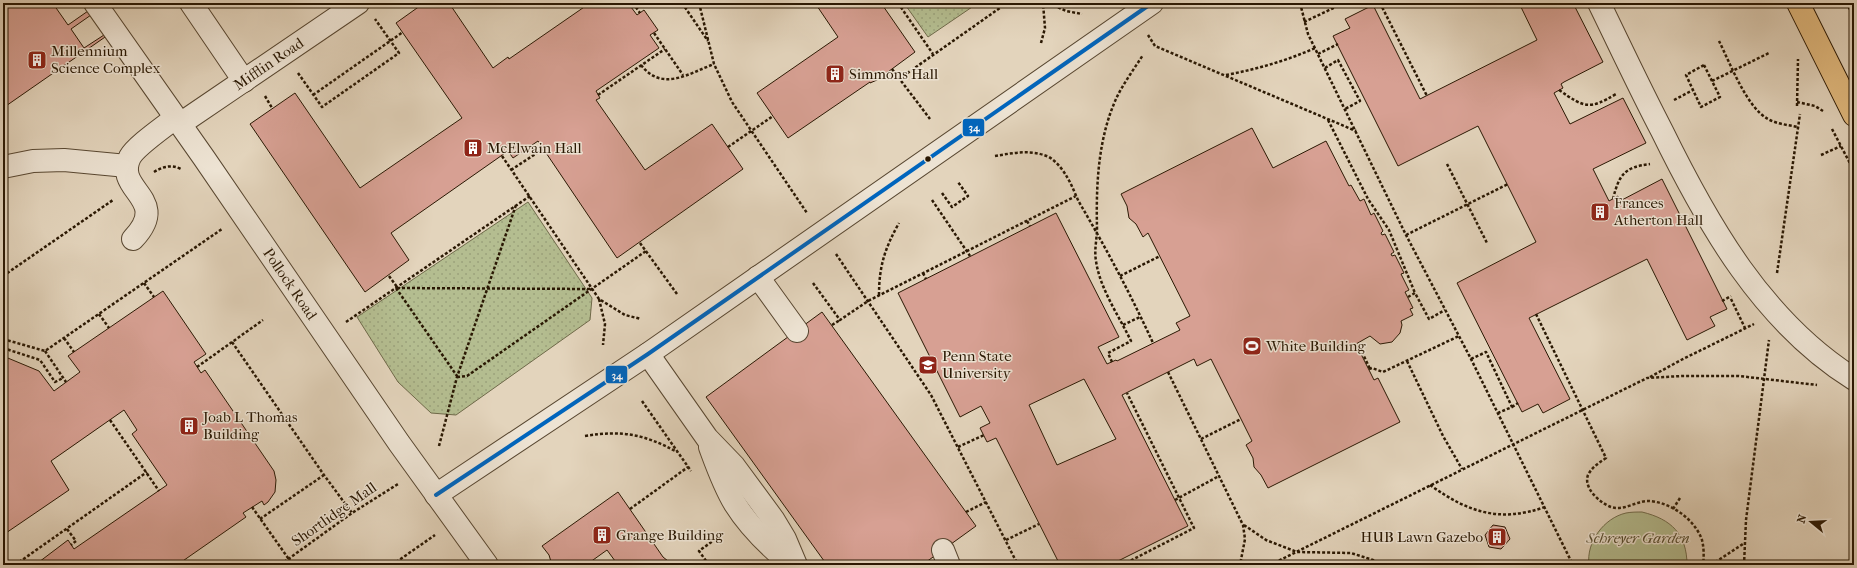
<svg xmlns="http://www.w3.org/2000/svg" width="1857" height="568" font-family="'IM FELL French Canon',serif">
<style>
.grass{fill:url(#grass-dots);stroke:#6f6a4a}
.green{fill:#b4bd90;stroke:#6f6a4a}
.building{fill:#d7a093;stroke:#2a1803;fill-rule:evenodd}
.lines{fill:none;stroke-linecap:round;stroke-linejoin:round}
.minor-casing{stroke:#584731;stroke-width:24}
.major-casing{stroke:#2a1803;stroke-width:24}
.path{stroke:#2a1803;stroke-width:2.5;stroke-dasharray:3 2;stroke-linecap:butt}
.minor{stroke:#ede3d3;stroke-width:22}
.major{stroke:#e2ba7e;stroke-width:22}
.bus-1-casing{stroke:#ede3d3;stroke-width:7}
.bus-1{stroke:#0065bd;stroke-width:4}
.bus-dot{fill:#2a1803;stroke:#ede3d3;stroke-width:1.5}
.labels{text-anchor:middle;stroke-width:3;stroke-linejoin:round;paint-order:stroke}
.poi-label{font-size:15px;fill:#2a1803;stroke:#ede3d3;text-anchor:start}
.street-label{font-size:15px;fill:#2a1803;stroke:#ede3d3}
.park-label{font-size:15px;font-style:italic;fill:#534a2d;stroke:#ede3d3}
.line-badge{stroke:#ede3d3;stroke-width:1.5}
.badge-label{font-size:11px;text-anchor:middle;font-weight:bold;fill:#fff}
</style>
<defs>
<pattern id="grass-dots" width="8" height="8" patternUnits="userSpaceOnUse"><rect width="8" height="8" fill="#b4bd90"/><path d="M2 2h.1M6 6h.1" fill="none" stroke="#9ba27b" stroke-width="1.8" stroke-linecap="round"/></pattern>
</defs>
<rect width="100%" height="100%" fill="#e3d4bc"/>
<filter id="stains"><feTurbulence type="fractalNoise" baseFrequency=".005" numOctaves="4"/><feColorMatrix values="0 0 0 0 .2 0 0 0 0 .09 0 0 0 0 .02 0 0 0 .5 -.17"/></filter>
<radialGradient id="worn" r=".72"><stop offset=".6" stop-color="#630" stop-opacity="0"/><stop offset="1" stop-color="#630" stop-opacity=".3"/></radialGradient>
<path class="grass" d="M904,3H978L928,37Z
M528,202L592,298L590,320L456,415L431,413L398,382L357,317Z"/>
<path class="green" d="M1642,512C1671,519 1687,534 1687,565H1589C1586,542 1604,518 1626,513C1631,512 1637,512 1642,512Z"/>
<path class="building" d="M3,3H58L54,5L68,25L88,11L83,3H85L108,35L3,108ZM91,15L104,35L84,48L71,29Z
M424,3H449L493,68L508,57L509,59L590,3H628L637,15L644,10L658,30L650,35L659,48L596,91L600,98L596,100L645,170L712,124L743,169L617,258L538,141L513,158L508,151L391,233L409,260L365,292L250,124L295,93L360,188L462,118L396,23Z
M815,3H881L915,52L877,80L870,83V82L788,138L757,93L838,37Z
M1519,3H1573L1603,62L1564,82L1561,84L1563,88L1554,93L1570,124L1623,98L1646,143L1593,169L1609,201L1618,196L1620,201L1662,179L1727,309L1710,317L1715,326L1687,340L1647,259L1529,318L1570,399L1543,413L1538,404L1522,412L1457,283L1536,242L1478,126L1398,166L1333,36L1350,28L1345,19L1373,5L1420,99L1537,40Z
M1846,3H1854V20Z
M1252,128L1273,168L1326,141L1349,186L1351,185L1360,201L1364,199L1371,215L1374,213L1383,231L1381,233L1382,235L1385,234L1394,252L1391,254L1392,256L1395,255L1404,273L1401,274L1409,290L1405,292L1413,308L1410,309L1413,315L1401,321L1402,325L1400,333L1392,342L1380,344L1370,336L1356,344L1374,380L1378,378L1400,422L1268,488L1261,475L1254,467L1253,458L1246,445L1252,441L1211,359L1197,366L1194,359L1122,395L1188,526L1110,565H1060L996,438L987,442L980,428L990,423L981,406L960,417L898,293L1056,213L1119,337L1098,347L1107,364L1116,360L1117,361L1180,330L1176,323L1190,316L1148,233L1143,237L1136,224L1129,218L1127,206L1121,194Z
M163,291L206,354L194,362L201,373L205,370L274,471L276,480L275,492L268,502L264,505L262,501L243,513L246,517L177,565H35L68,540L74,549L167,485L132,434L137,430L124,410L51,461L69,490L3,535V356L39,371L54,391L80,372L68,356Z
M822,312L976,526L922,565H827L706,397Z
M1084,379L1116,439L1057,465L1029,405Z
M618,492L663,557L673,565H618L607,550L586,565H552L549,555L542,546Z
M1493,525L1505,527L1510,539L1501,549L1489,547L1485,535Z"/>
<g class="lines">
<g class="minor-casing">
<g id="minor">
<path id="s1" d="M95,3L204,158L399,443L487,565"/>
<path d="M191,3L244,81"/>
<path d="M1599,3C1620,46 1640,89 1662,131C1708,225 1763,322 1854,379"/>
<path id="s2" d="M180,124L358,3"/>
<path d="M3,167L33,161L64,160L127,166"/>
<path d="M133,239C172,198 113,191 130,157C136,146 164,127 175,118"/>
<path d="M758,277L797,331"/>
<path d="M648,354L707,438L734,466L773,519L785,539L796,565"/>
<path d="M710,447C717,466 724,486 735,504C750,528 770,547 792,565"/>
<path d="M436,495L648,354L1152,3"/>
<path d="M943,550L949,565"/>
</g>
</g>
<g class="major-casing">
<path id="major" d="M1798,3L1854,115"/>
</g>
<path class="path" d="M415,3L418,7
M633,3L640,13
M682,3L708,41
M699,3L714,64L732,102L807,213
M898,3L933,54
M1049,3L1066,11L1082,14
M1300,3L1308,34L1406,235L1471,359L1573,565
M1380,3L1427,96
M1304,22L1344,3
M654,33L683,75
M1148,35L1155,46L1356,131
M1719,41C1730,63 1747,108 1768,119C1777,124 1788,125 1798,127
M1041,43L1045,28L1043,3
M1318,54L1338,44
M641,65C662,92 688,74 714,64
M1704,65L1720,97L1701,107L1686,75Z
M1325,68L1338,60L1360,101L1345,109
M892,69L930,119
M298,73L322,107L399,53L375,19
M1226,75C1257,69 1286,61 1315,48
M899,79L1007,3
M1712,81L1769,53
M1559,90C1585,108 1589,110 1616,94
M313,95L403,32
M598,95L665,49
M265,96L272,108
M1674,100L1693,90
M1797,102L1815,106L1823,111
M1797,106L1798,59
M1328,120L1368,199L1389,230L1415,293
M1832,129L1854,171
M728,147L773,116
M1821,155L1841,146
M502,156L599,299L625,315L641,319
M995,156C1013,153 1031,149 1049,157C1057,162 1063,170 1067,177C1072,185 1075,194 1079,202C1106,248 1131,295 1153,343
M1447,164L1487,243
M511,170L543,149
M154,172C162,167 171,164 181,169
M942,193L952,207L968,196L958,182
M1613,199C1619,175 1624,167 1650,164
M932,200L970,256
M1027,221L1030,226
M1406,235L1508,184
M640,243L677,294
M836,254L931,395L1018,565
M923,273L926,279
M1777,273L1800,114
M3,276L113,200
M389,276L397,287
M1120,276L1160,256
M144,283L154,297
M813,283L840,320L868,301L1076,196
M396,288L457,376
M397,288L592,289
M879,295C879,266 885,248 899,223
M1408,297L1415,293L1429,319L1445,310
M599,299L605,324L603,345
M1731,299L1745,328
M1722,301L1731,296
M99,314L109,328
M1536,314L1606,458C1599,463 1592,467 1588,475C1583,488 1600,503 1611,507C1624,511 1634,502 1647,501C1669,501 1695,519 1702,540C1704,548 1704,557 1703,565
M346,322L530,196
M832,325L840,320
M1123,325L1140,317
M64,338L74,352
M3,339L45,351L222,229
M232,342L324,475L352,513
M3,348L40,360L55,382L63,378
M45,351L66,382
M1362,352L1370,369
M1471,359L1486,352L1512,407L1498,413
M1407,361L1443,436L1462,469
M1112,362L1108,353L1131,341C1119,316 1100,289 1096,261C1094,250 1097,239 1097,228C1096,185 1098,139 1116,99C1123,84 1134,69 1143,55
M197,367L263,320
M1369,369L1372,368L1383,372L1459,336
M1168,372L1243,525L1245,539L1240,565
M457,377L467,376L646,251
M1650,377L1681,360L1754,324
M642,401L691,471
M1512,407L1518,403
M110,420L159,491
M585,436C622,430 644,434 677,452
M1201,439L1241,419
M439,446L457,377L516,205
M958,447L984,435
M1430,485C1468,512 1499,523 1545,507
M1175,500L1219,476
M252,507L293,565
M630,509L688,467
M1673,509L1680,498
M966,512L986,502
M260,519L324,475
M1244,525L1266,540L1297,552L1351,553L1373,560L1382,565
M67,529L76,541L71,545
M1006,540L1039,524
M15,565L147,472
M280,565L352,513L398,484
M392,565L435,535
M709,565L699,551L725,532
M1122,565L1194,528L1127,393
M1270,565L1647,378L1682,376H1739L1817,385
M1711,565L1743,544
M1744,565L1746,520L1769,340"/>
<use href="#minor" class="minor"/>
<use href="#major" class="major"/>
<g class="bus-1-casing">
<path id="bus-1" d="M436,495L648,354L1152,3"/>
</g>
<use href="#bus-1" class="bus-1"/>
</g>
<defs>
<g id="building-square" transform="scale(1)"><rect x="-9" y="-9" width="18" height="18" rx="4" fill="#8f2418" stroke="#ede3d3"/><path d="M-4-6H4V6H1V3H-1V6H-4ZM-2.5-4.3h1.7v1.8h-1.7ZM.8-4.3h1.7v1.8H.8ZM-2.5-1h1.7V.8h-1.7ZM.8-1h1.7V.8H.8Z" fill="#fff"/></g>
<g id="stadium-square" transform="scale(1)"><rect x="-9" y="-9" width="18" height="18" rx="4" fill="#8f2418" stroke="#ede3d3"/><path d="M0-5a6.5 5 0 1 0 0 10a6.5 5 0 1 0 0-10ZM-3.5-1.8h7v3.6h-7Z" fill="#fff"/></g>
<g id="university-square" transform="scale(1)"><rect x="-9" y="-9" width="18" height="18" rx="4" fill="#8f2418" stroke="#ede3d3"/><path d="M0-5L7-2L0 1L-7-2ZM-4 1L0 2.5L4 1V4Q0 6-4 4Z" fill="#fff"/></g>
</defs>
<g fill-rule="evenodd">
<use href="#building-square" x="37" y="60"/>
<use href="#building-square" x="835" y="74"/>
<use href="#building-square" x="473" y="148"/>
<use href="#building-square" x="1600" y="212"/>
<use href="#stadium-square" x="1252" y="346"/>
<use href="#university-square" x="928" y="365"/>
<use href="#building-square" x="189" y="426"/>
<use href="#building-square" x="602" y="535"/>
<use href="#building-square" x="1497" y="537"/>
</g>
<circle class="bus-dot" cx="928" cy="159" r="3.5"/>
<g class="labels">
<g class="poi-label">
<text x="51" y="56">Millennium<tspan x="51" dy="17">Science Complex</tspan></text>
<text x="849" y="79">Simmons Hall</text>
<text x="487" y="153">McElwain Hall</text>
<text x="1614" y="208">Frances<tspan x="1614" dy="17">Atherton Hall</tspan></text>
<text x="1266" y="351">White Building</text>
<text x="942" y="361">Penn State<tspan x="942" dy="17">University</tspan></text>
<text x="203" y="422">Joab L Thomas<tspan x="203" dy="17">Building</tspan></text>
<text x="616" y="540">Grange Building</text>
<text x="1483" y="542" text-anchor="end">HUB Lawn Gazebo</text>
</g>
<g class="street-label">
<text dy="5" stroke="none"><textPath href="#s2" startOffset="107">Mifflin Road</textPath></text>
<text dy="5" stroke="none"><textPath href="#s1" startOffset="342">Pollock Road</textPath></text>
<text transform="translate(334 514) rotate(-35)" y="5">Shortlidge Mall</text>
</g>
<g class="park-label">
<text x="1638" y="543">Schreyer Garden</text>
</g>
</g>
<g class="line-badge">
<rect x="962" y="118" width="23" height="19" rx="4" fill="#0065bd"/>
<rect x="605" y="365" width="23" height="19" rx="4" fill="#0065bd"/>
</g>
<g class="badge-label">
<text x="974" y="131">34</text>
<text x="617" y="379">34</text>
</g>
<rect width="1857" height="568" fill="none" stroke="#e3d4bc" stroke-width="16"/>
<rect x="4" y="4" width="1849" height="560" fill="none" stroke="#2a1803" stroke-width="2"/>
<rect x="8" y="8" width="1841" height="552" fill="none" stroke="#2a1803"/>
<g transform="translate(1811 522) rotate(288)" stroke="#ede3d3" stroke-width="3" paint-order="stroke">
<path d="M0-3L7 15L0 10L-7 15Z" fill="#2a1803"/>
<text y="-6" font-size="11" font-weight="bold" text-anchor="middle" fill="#2a1803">N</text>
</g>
<rect width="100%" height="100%" filter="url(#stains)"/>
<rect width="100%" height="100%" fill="url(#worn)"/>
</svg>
